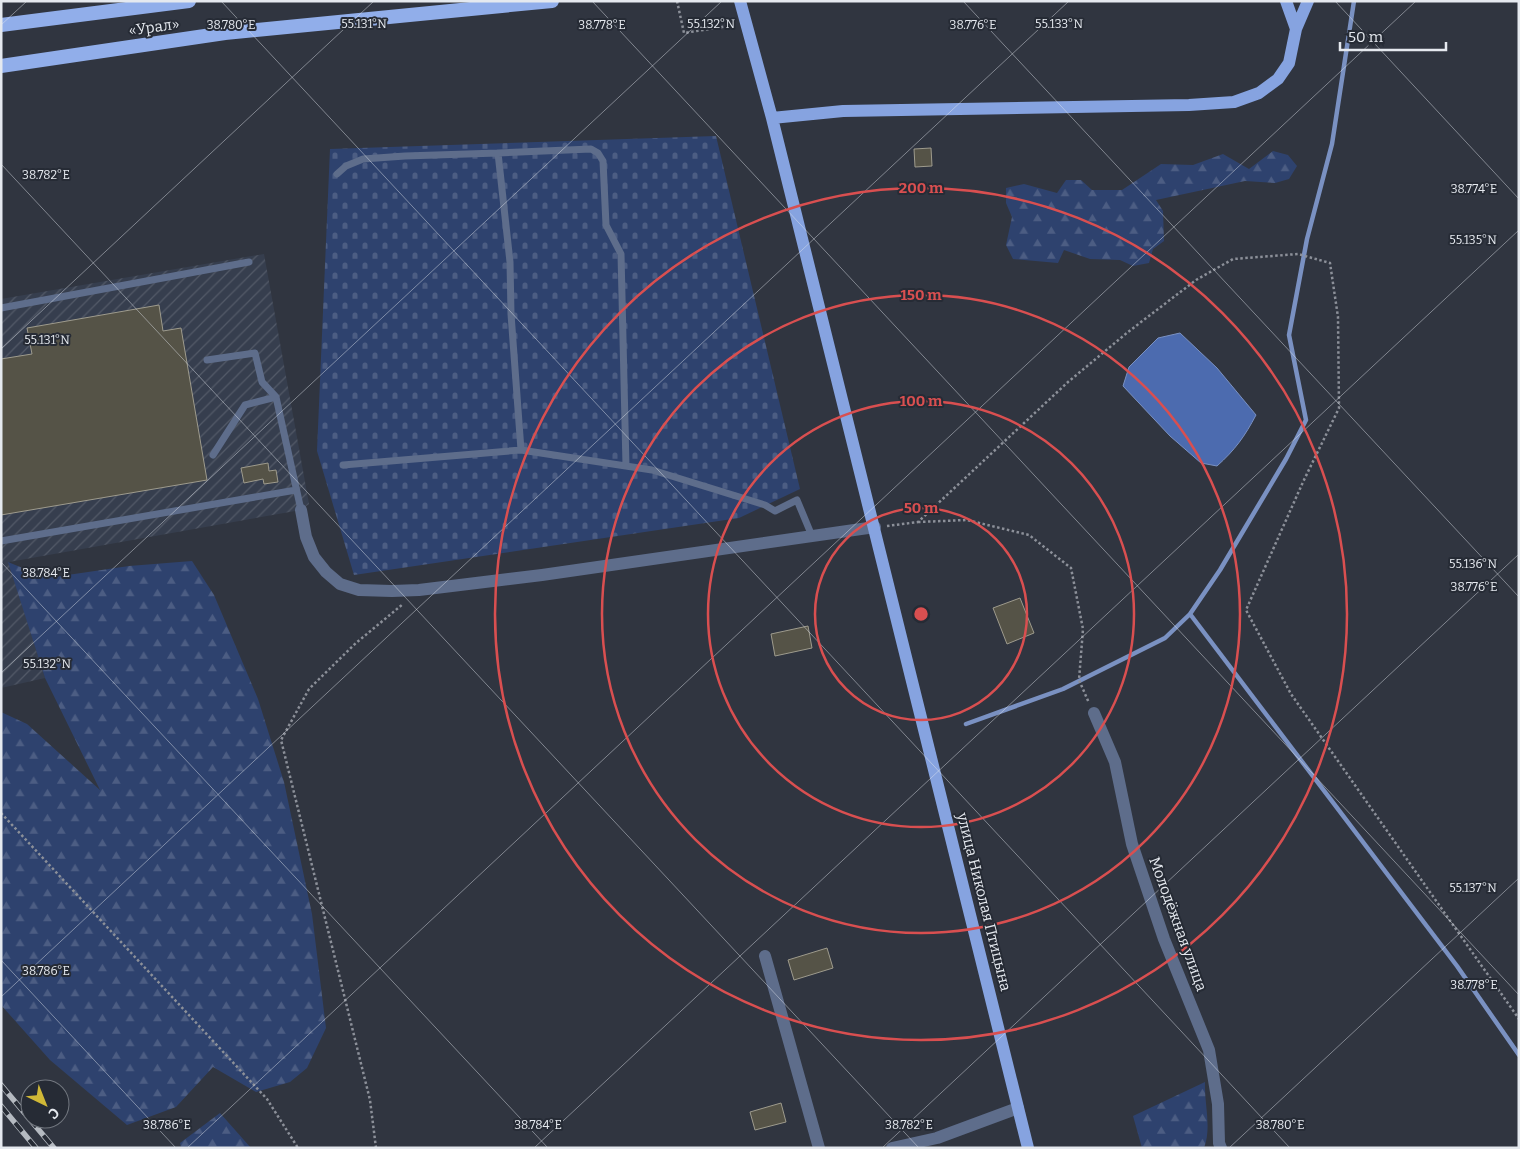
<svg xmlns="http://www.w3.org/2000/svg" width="1520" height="1149" font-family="Bitter,serif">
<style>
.industrial{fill:url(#industrial-furrows)}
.forest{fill:url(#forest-firs)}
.cemetery{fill:url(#cemetery-stones)}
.water{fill:#4c6baf;stroke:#7a91c2}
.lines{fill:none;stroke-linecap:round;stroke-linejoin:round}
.stream{stroke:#7a91c2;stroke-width:4.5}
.building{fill:#555347;stroke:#9e9b8d}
.path{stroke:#8c9099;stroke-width:2.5;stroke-dasharray:2.5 2.5;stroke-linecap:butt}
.service{stroke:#5e6d8b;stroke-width:7}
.minor{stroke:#5e6d8b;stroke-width:12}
.primary{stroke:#86a3e0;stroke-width:12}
.trunk{stroke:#91aeea;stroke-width:14}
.rail-casing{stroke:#b5bac1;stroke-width:5.5}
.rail{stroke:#262b35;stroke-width:4;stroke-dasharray:11;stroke-linecap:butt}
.ticks{fill:none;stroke:#e5e9ef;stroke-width:1;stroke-opacity:0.45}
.ring{fill:none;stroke:#d94f50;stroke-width:2.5}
.labels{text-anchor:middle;stroke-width:4;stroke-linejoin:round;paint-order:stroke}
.street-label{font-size:15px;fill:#e5e9ef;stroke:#262b35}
.ticks-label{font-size:12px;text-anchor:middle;fill:#e5e9ef;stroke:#262b35;stroke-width:4;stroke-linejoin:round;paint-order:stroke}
.centre{fill:#d94f50;stroke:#262b35;stroke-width:2.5}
.ring-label{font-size:15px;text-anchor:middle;font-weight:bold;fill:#d94f50;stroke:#262b35;stroke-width:4;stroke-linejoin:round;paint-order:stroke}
</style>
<defs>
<pattern id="industrial-furrows" width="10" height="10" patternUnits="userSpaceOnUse" patternTransform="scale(1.25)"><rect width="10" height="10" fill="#363e4e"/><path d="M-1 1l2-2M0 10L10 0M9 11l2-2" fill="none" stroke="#535a68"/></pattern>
<pattern id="forest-firs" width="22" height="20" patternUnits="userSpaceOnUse" patternTransform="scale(1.25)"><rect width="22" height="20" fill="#2e426e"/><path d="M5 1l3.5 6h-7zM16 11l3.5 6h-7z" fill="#4c5d83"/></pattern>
<pattern id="cemetery-stones" width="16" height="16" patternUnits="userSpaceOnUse" patternTransform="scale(1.25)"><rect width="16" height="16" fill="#2e426e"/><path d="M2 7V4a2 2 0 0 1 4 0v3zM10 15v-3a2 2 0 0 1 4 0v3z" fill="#4c5d83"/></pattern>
</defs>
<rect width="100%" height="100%" fill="#303540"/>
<path class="industrial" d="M264,254L309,504L301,510L9,562L45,678L1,688V299Z"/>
<path class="forest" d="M1273,151L1288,155L1297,166L1289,179L1275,183L1245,181L1156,200L1163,211L1164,241L1153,249L1149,263L1133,266L1120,260L1090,259L1064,250L1058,263L1013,259L1006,245L1012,217L1006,203V188L1024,184L1057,193L1066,180H1081L1092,190H1122L1161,164L1193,165L1223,154L1249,169Z
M192,561L214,595L258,699L284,782L312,914L326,1028L307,1068L290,1082L256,1092L213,1067L176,1107L127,1125L50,1060L1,1005V712L27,724L100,790L45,678L8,562L47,578L129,566Z
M1205,1082C1204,1104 1212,1127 1204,1148H1142L1133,1116Z
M220,1113L251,1148H181L180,1143Z"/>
<path class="cemetery" d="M716,136L800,489L739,518L354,575L317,451L330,149Z"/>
<path class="water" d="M1180,333L1217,368L1256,415C1245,436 1235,450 1217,466L1201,463L1170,436L1123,386L1129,367L1158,338Z"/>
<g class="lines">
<path class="stream" d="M1190,614L1457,966L1519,1055
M966,724L1063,689L1165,638L1190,614L1220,570L1286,459L1306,420L1289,335L1307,239L1332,144L1354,1"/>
</g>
<path class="building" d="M931,148L932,166L915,167L914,149Z
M159,305L163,331L181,328L207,480L1,515V359L32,354L27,328Z
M268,463L269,471L276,470L278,482L264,484L263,479L244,483L241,468Z
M1020,598L1034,633L1007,644L993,608Z
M808,626L812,648L775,656L771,634Z
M827,948L833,968L794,980L788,960Z
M781,1103L786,1122L755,1130L750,1112Z"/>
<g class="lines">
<path class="path" d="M677,1L684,33L735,25
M918,522L967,520L1029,535L1071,568L1083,629L1079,680L1089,703
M887,526L918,522L1068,382L1128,332L1196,280L1233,259L1298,254L1330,263L1338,317L1339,408L1303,482L1246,610L1291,694L1519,1019
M1,813L267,1099L298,1148
M376,1148L370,1100L281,740L309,689L356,643L403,604"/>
<path class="service" d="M337,174L346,166L363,159L405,156L498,153
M1,308L249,262
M207,360L255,353L262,382L276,397
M521,450L511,314L510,262L498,153L591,149L598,153L603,161L606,225L621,254L626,466
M213,455L245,405L276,397L301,510
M343,465L521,450L652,470L765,505L775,511L797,500L812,536
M1,541L296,490"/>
<path class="minor" d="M301,510L306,537L314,557L326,572L340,584L359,590L392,591L419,590L542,575L875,527
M1094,713L1115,762L1132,844L1164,939L1209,1050L1218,1104L1219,1143L1221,1148
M765,956L819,1148
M892,1148L937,1138L1018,1108"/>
<path class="primary" d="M740,1L772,118L1028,1148
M1286,1L1296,29
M772,118L843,111L1189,105L1234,102L1259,93L1278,79L1289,63L1296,29L1308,1"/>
<path class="trunk" d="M1,25L189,1
M1,66L225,33L552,1"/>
<g class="rail-casing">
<path id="rail" d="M1,1085L54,1148
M1,1106L36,1148"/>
</g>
<use href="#rail" class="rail"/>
</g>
<path class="ticks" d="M221,1L1290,1148M592,1L1519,995M963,1L1519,597M1335,1L1519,199M1,25L27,1M1,164L919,1148M1,349L374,1M1,562L548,1148M1,673L722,1M1,960L176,1148M1,997L1069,1M187,1148L1416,1M534,1148L1519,230M882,1148L1519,554M1229,1148L1519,878"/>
<g class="ring">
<circle cx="921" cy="614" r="106"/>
<circle cx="921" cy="614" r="213"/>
<circle cx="921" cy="614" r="319"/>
<circle cx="921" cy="614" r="426"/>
</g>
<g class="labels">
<g class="street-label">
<text transform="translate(154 27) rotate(-8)" y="5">«Урал»</text>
<text transform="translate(984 902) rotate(76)" y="5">улица Николая Птицына</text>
<text transform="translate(1178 924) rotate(70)" y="5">Молодёжная улица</text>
</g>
</g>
<g class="ticks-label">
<text x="364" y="28">55.131°N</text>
<text x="711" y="28">55.132°N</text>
<text x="1059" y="28">55.133°N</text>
<text x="231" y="29">38.780°E</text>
<text x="602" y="29">38.778°E</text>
<text x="973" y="29">38.776°E</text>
<text x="46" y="179">38.782°E</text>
<text x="1474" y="193">38.774°E</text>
<text x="1473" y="244">55.135°N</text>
<text x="47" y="344">55.131°N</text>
<text x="1473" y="568">55.136°N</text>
<text x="46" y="577">38.784°E</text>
<text x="1474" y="591">38.776°E</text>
<text x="47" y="668">55.132°N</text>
<text x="1473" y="892">55.137°N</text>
<text x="46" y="975">38.786°E</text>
<text x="1474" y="989">38.778°E</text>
<text x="167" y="1129">38.786°E</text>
<text x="538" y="1129">38.784°E</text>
<text x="909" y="1129">38.782°E</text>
<text x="1280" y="1129">38.780°E</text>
</g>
<circle cx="921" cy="614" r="8" class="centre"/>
<g class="ring-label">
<text x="921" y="193">200 m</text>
<text x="921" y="300">150 m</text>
<text x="921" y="406">100 m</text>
<text x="921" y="513">50 m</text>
</g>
<rect width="1520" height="1149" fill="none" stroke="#e5e9ef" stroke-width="5"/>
<g transform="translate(45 1104) rotate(137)"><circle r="24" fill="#262b35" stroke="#72777f"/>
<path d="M0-4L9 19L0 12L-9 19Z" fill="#d0b837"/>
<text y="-8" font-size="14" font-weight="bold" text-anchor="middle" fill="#e5e9ef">С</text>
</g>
<path d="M1340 42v8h106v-8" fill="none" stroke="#e5e9ef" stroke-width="2.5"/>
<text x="1348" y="42" font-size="15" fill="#e5e9ef" stroke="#262b35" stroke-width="4" paint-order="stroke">50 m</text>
</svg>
